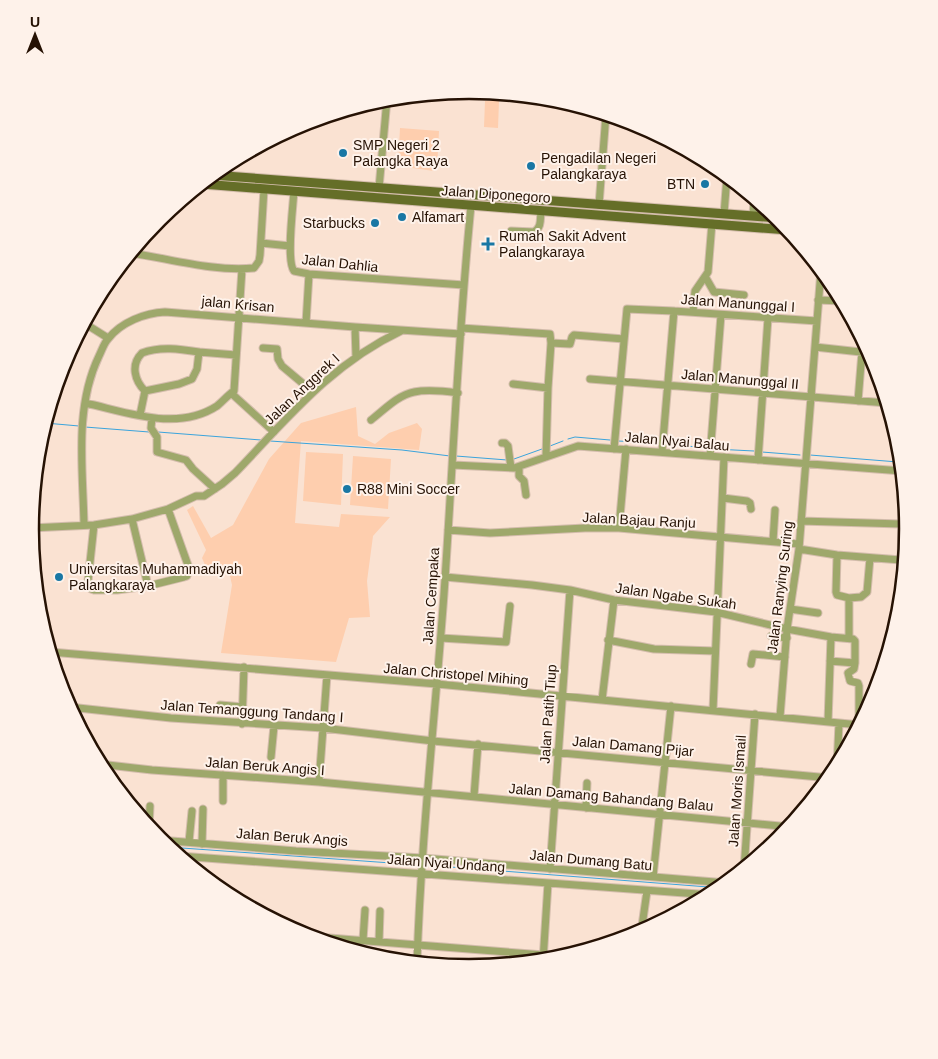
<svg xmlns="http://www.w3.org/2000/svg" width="938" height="1059" font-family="Helvetica,sans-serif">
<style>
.green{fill:#feceae}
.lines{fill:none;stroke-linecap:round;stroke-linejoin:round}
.stream{stroke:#3ba4dc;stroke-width:1}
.minor-casing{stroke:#d4bdad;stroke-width:9}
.major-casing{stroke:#d4bdad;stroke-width:11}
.minor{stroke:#9ea86b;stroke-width:7}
.major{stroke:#656e28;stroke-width:9}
.poi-dot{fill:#1977a4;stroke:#fef2ea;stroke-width:2}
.labels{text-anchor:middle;stroke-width:4;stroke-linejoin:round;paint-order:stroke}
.poi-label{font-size:14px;fill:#261204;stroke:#fef2ea;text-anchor:start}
.street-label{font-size:14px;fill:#261204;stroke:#fef2ea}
.rim{fill:none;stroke:#261204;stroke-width:2.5}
</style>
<rect width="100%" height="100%" fill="#fae2d2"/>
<path class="green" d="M485,101H499L498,128L484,127Z
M400,128L439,131L437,169L434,171L398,166Z
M356,407L358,436L375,444L389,433L417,423L422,429L419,450L301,441L295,523L339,527L341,514L390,517L373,536L367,581L370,617L349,618L336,662L221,653L232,585L228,567H216L208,572L202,558L206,550L187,510L193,506L211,538L233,525L269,459L301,423Z
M306,452L343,454L341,505L303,501Z
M353,456L391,459L388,509L350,505Z"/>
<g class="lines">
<path class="stream" d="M45,423L79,426
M85,427L149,432
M158,432L261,440
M568,439L575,437L610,440
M270,441L402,450L450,456
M618,441L659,443
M667,444L707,448
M550,446L563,441
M714,449L754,451
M762,452L800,455
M810,455L898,462
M456,456L507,460
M514,459L542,449
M168,847L419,865
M425,865L721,888"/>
<g class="minor-casing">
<path id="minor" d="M379,188L387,99
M294,191C293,207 286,261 294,271L309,274L464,285
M599,205L606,114
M724,214L727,176
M753,216L754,199
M511,231L534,232C542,227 540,219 541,211
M261,243L290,246
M131,253C171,259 214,272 254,268L259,261L260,255L264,189
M706,278L714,292L744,295
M818,300L842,301
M693,312L695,291L708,272L712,223
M84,323L108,338
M306,323L309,274
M355,327L356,357
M461,328L550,334L551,343L548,388L546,457
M551,343L570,344L572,337L574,335L624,339
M815,347L870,353
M263,348L277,349L278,359L282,366L313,392
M590,379L887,403
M513,384L548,388
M145,391C135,381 130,365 142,353C160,346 180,349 199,352
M231,393L274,432
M858,401L862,352
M85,403C127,412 177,432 217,406C223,401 228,395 234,391L242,269
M140,415L145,391L179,384L192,379L197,369L199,352L236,355
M152,418L151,428L157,437V452L186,460L193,469L215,489
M371,420C384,410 398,395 414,392C428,389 444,391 458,393
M502,443H505L508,446L511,468
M614,449L627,309L674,311L817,321
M662,452L674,311
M710,456L721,315
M758,460L768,318
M453,465L514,468L578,446L902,471
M519,467V476L524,481L526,495
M723,498L747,501L750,503L751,509
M132,519L148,586L184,577L187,576L189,568L168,509
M801,521L901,524
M84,525C83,469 74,408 99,356C102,350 104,343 108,339C121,322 145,313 165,312L355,327L461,334
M94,525L88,581L91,589L94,590H117L148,586
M30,528L94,525L132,519L168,509L196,496H204L222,484L235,473C287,419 331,364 401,331
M619,528L626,449
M448,530L490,533L585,528H619L799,544
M773,541L775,510
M799,549L837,555L901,560
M837,555L836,592L837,595L849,598
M445,577L532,585L570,590L614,600L716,612L787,629L831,637L853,639L855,641V663L830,661
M790,609L818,613
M900,610L903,474
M771,636L787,638
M441,638L506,642L510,606
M849,638V598L861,597L867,592L870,558
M608,640L654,649L715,651
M50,652L437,684L860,725
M855,663L854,669L848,673L850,681L858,683L859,686V725
M751,664L753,654L785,657
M602,700L614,600
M220,705L243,707
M69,707L171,718L323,728L433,741L830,778
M869,708L870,695
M713,710L724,457
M780,717L787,629L799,549L821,270
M828,722L831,637
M242,724L244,667
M271,757L274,726
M99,764L152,770L319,782L790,827
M837,768L839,723
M319,782L327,675
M474,796L478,744
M223,801V775
M586,808L587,783
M149,828L150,806
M159,840L296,851L423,858L727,883
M189,842L192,811
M202,844L203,809
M179,856L712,895
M550,869L570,590
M744,869L755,714
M653,877L671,706
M641,933L647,891
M304,936L544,955
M363,940L365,910
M379,942L380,911
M543,961L548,883
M417,963C421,840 435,717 444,594C453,465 458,335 471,206"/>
</g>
<g class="major-casing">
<path id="major" d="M212,175L779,218
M202,184L788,230"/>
</g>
<use href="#minor" class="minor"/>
<use href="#major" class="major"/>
</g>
<g class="poi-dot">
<circle cx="343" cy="153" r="5"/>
<circle cx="531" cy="166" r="5"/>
<circle cx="705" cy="184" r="5"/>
<circle cx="402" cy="217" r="5"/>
<circle cx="375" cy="223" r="5"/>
<path d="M485.5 236.5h5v5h5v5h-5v5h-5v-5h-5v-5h5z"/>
<circle cx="347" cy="489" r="5"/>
<circle cx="59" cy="577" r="5"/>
</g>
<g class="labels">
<g class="poi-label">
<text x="353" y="150">SMP Negeri 2<tspan x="353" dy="16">Palangka Raya</tspan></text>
<text x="541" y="163">Pengadilan Negeri<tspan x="541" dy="16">Palangkaraya</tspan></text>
<text x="695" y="189" text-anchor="end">BTN</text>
<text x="412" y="222">Alfamart</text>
<text x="365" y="228" text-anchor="end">Starbucks</text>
<text x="499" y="241">Rumah Sakit Advent<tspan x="499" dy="16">Palangkaraya</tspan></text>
<text x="357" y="494">R88 Mini Soccer</text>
<text x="69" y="574">Universitas Muhammadiyah<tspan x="69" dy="16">Palangkaraya</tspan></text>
</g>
<g class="street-label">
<text transform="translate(496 194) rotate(4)" y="5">Jalan Diponegoro</text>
<text transform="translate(340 263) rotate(6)" y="5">Jalan Dahlia</text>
<text transform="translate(738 303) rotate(4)" y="5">Jalan Manunggal I</text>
<text transform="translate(238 304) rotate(5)" y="5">jalan Krisan</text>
<text transform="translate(740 379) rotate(5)" y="5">Jalan Manunggal II</text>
<text transform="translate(302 389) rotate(-43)" y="5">Jalan Anggrek I</text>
<text transform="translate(677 441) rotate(5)" y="5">Jalan Nyai Balau</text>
<text transform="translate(639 520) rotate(3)" y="5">Jalan Bajau Ranju</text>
<text transform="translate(780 587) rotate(-83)" y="5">Jalan Ranying Suring</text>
<text transform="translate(431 596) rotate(-86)" y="5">Jalan Cempaka</text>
<text transform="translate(676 596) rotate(8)" y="5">Jalan Ngabe Sukah</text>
<text transform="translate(456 674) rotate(5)" y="5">Jalan Christopel Mihing</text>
<text transform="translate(252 711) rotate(4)" y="5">Jalan Temanggung Tandang I</text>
<text transform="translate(548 714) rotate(-86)" y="5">Jalan Patih Tiup</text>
<text transform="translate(633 746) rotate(5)" y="5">Jalan Damang Pijar</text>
<text transform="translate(265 766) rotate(4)" y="5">Jalan Beruk Angis I</text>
<text transform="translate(737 791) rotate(-86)" y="5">Jalan Moris Ismail</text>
<text transform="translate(611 797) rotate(5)" y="5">Jalan Damang Bahandang Balau</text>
<text transform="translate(292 837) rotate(4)" y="5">Jalan Beruk Angis</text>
<text transform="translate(591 860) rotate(5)" y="5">Jalan Dumang Batu</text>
<text transform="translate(446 863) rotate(4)" y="5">Jalan Nyai Undang</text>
</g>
</g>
<path d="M0 0H938V1059H0ZM39 529a430 430 0 1 1 860 0a430 430 0 1 1-860 0Z" fill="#fef2ea" fill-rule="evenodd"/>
<path class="rim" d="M39 529a430 430 0 1 1 860 0a430 430 0 1 1-860 0Z"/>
<g transform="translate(35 35)" stroke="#fef2ea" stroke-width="4" paint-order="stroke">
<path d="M0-4L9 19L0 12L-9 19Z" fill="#261204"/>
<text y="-8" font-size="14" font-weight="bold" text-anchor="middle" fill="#261204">U</text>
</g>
</svg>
